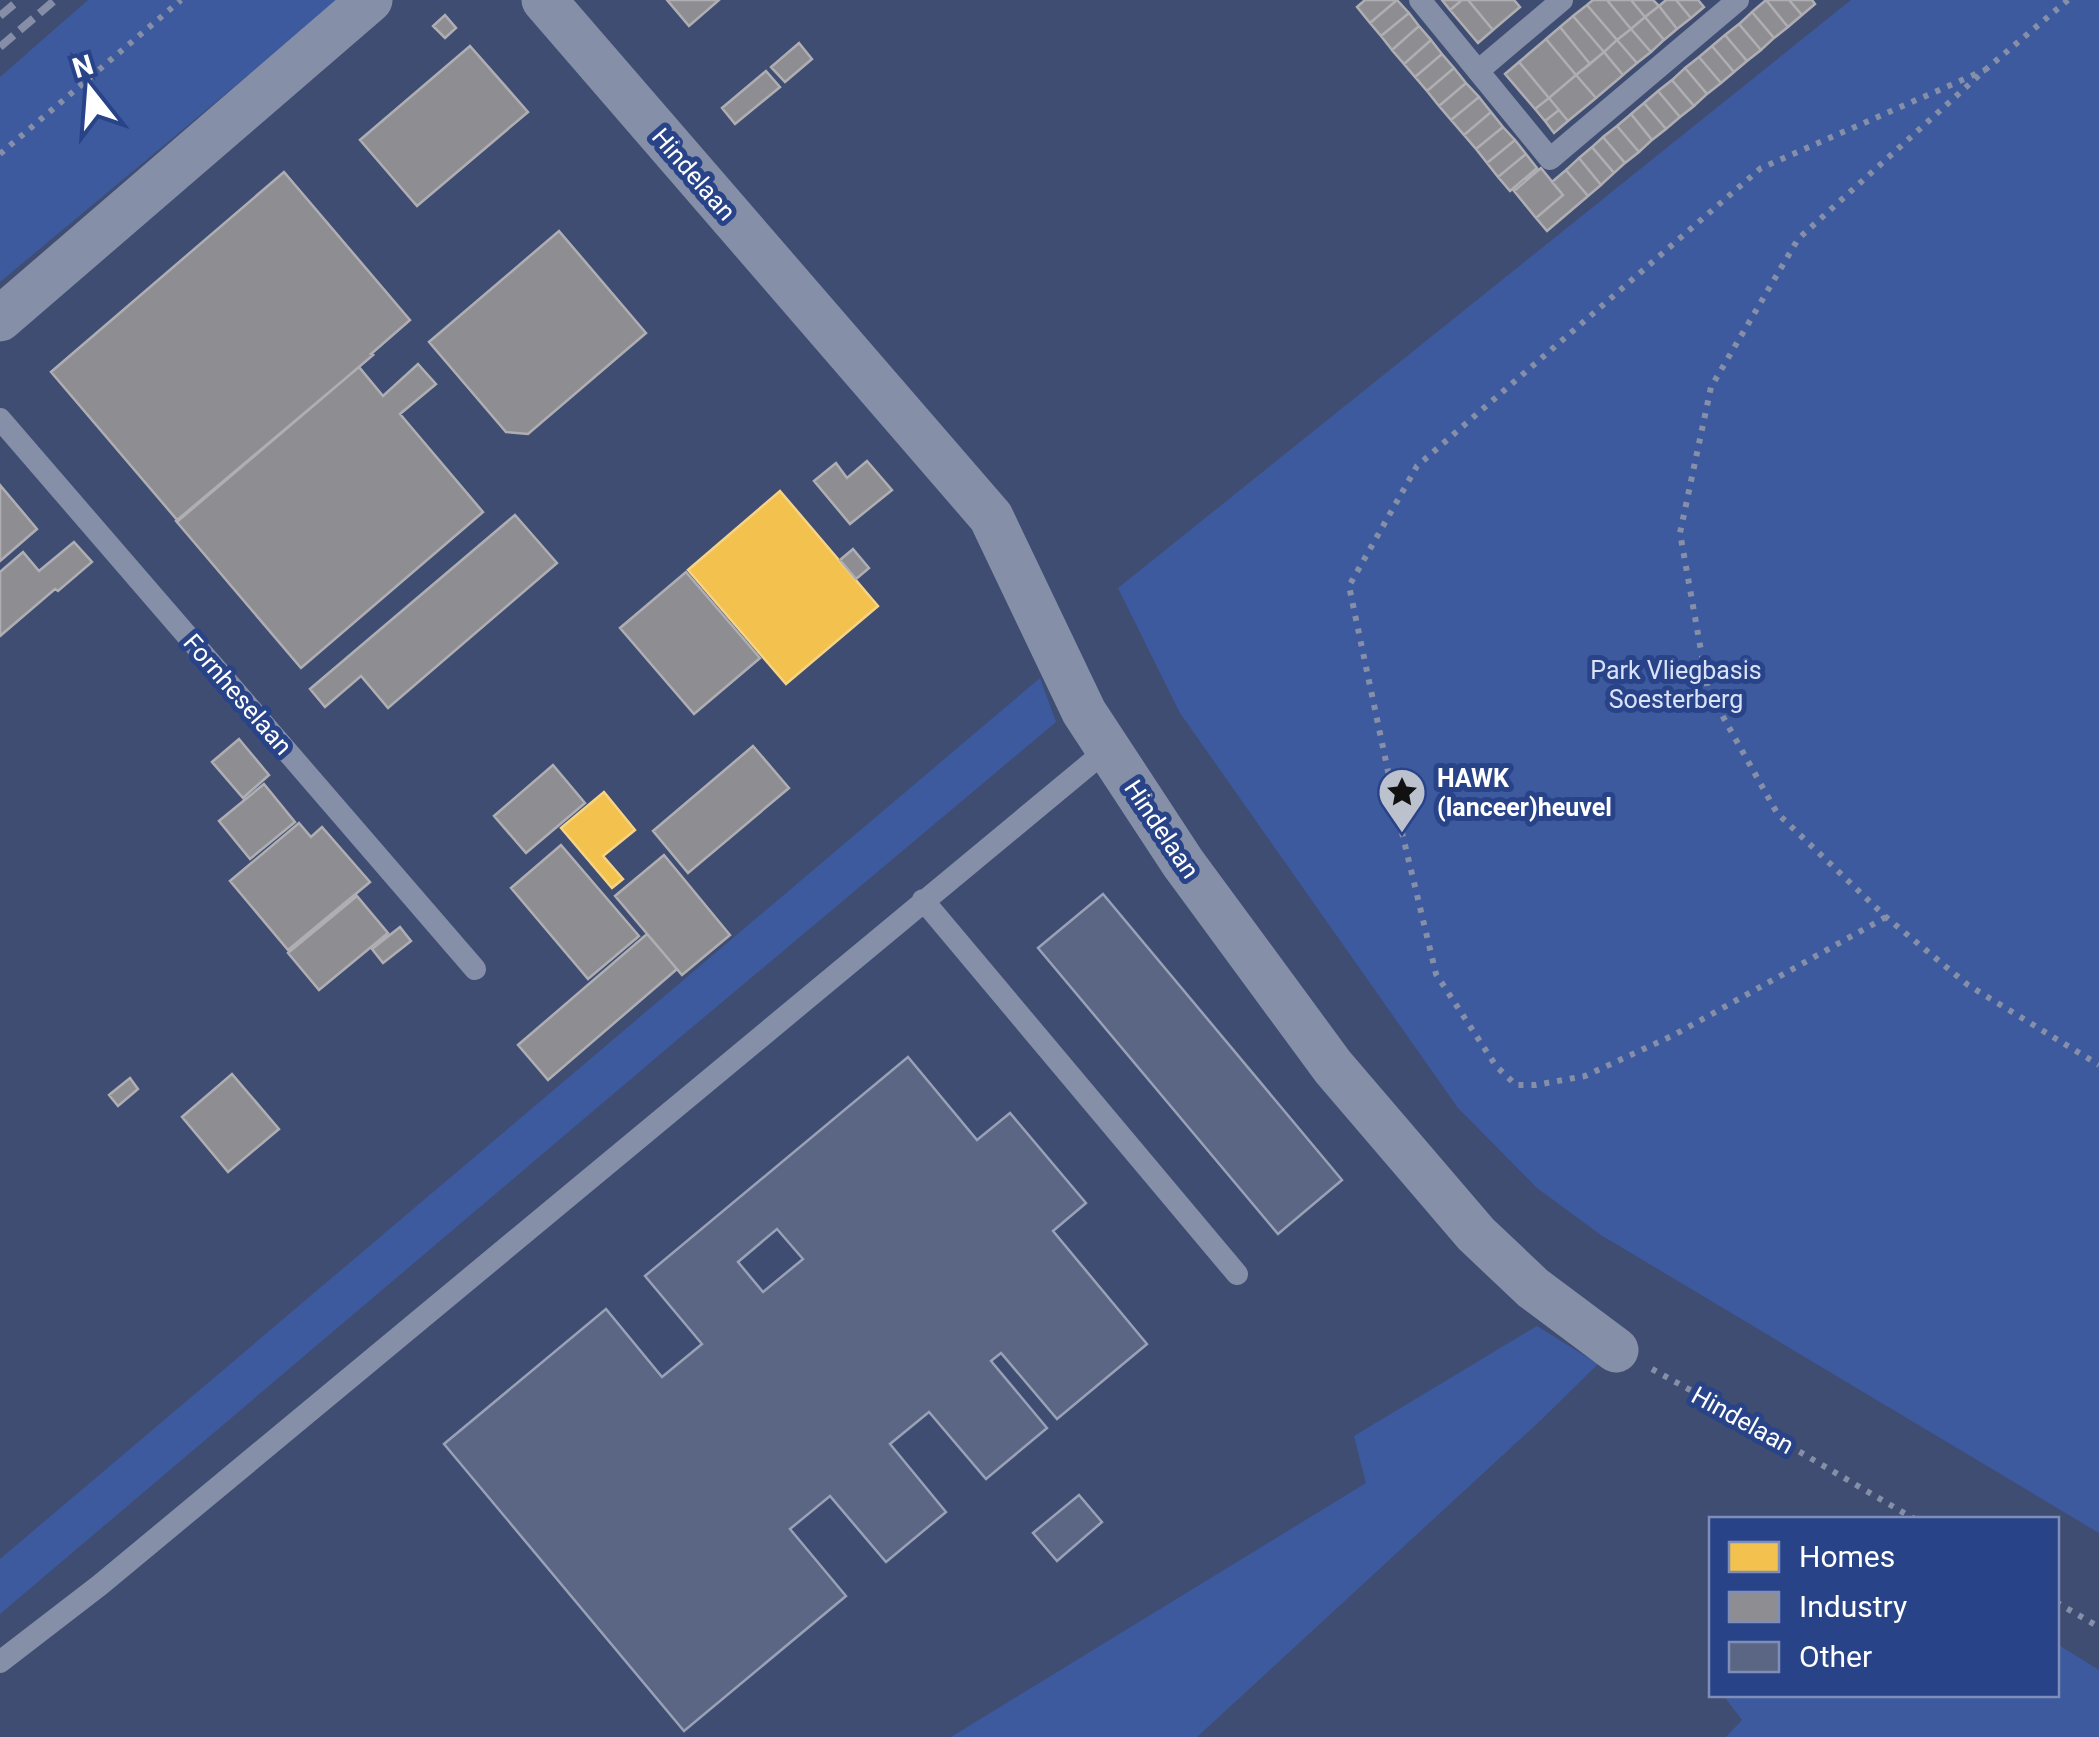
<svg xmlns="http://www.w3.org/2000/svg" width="2099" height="1737" font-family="Roboto,sans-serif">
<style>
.green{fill:#3d5a9f}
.homes{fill:#f2c14e;stroke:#f6d483;stroke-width:2.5}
.industry{fill:#8d8d92;stroke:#afafb3;stroke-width:2.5}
.building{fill:#5a6684;stroke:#99a1b7;stroke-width:2.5;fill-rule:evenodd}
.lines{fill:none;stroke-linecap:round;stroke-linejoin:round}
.path{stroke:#868fa8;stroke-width:6;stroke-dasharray:5 8;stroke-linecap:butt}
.lane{stroke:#868fa8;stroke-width:22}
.street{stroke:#868fa8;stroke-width:45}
.rail{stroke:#858ea6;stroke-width:8;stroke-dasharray:18 8;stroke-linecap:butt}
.labels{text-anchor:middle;stroke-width:10;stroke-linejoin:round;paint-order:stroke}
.street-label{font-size:25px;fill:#fff;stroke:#294389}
.park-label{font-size:25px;fill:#dae2f7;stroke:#294389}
.poi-label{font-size:25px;font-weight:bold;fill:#fff;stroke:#294389;text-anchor:start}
</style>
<rect width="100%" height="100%" fill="#3f4d73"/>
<path class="green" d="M88,0H338L0,282V77Z
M1851,0H2099V1533L1601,1235L1537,1188L1458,1108L1180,713L1118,588Z
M1040,678L1056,722L671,1045L0,1614V1559Z
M1537,1326L1598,1364L1541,1420L1197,1737H951L1366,1483L1354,1436Z
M2057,1644L2099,1670V1737H1726L1742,1720L1723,1695L2056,1694Z"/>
<path class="homes" d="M780,491L878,606L786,684L688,570Z
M604,792L635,830L603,856L623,879L612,888L561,828Z"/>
<path class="industry" d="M667,0H719L689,26Z
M1365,0H1397L1370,23L1357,7Z
M1397,0L1409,13L1381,36L1370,23Z
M1442,0H1462L1450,10Z
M1462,0H1468L1493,30L1478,43L1450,10Z
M1468,0H1514L1520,7L1493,30Z
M1593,0H1607L1631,29L1617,40L1587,5Z
M1607,0H1631L1645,17L1631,29Z
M1631,0H1653L1659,6L1645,17Z
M1666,0H1676L1691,18L1677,29L1659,6Z
M1676,0H1698L1704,7L1691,18Z
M1766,0L1788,27L1774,38L1752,12Z
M1766,0H1789L1802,15L1788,27Z
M1789,0H1812L1815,4L1802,15Z
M1587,5L1617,40L1604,52L1573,16Z
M1659,6L1677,29L1664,40L1645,17Z
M1752,12L1774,38L1761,50L1739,24Z
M1409,13L1419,26L1392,50L1381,36Z
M445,15L456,28L445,38L433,26Z
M1573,16L1604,52L1590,64L1560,27Z
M1645,17L1664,40L1651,52L1631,29Z
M1739,24L1761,50L1747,61L1725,35Z
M1419,26L1431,40L1404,64L1392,50Z
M1560,27L1590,64L1576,75L1546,39Z
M1631,29L1651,52L1637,63L1617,40Z
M1725,35L1747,61L1734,72L1712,46Z
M1546,39L1576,75L1549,98L1519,62Z
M1431,40L1442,54L1415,77L1404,64Z
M1617,40L1637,63L1623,75L1604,52Z
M799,43L812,59L785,82L771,67Z
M470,46L528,112L417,206L360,140Z
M1712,46L1734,72L1721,83L1699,57Z
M1604,52L1623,75L1596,98L1576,75Z
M1442,54L1454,68L1427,91L1415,77Z
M1699,57L1721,83L1707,94L1685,68Z
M1519,62L1549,98L1535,109L1505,74Z
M1454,68L1466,83L1439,106L1427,91Z
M1685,68L1707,94L1694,106L1672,80Z
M766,71L780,87L735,124L722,108Z
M1576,75L1596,98L1568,121L1549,98Z
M1672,80L1694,106L1680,117L1658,91Z
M1466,83L1479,97L1451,120L1439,106Z
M1658,91L1680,117L1666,129L1644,103Z
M1479,97L1491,112L1464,135L1451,120Z
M1549,98L1559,110L1545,121L1535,109Z
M1644,103L1666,129L1652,140L1631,114Z
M1559,110L1568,121L1554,133L1545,121Z
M1491,112L1503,127L1476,149L1464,135Z
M1631,114L1652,140L1639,152L1617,126Z
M1617,126L1639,152L1625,163L1603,137Z
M1503,127L1515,140L1487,163L1476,149Z
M1603,137L1625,163L1614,173L1592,147Z
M1515,140L1526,154L1498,177L1487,163Z
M1592,147L1614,173L1601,185L1579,158Z
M1526,154L1537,168L1510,191L1498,177Z
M1579,158L1601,185L1588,196L1566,170Z
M1541,168L1563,195L1536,218L1514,191Z
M1566,170L1588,196L1547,231L1536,218L1563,195L1552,182Z
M284,172L410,320L371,354L373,355L178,521L51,372Z
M559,231L646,333L528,434L506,432L429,342Z
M418,364L436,384L400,414L483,512L301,668L176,521L359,367L383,396Z
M867,461L892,490L850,524L814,481L836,463L847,478Z
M0,485L37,529L0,561Z
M515,515L557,563L388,708L361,676L325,707L310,689Z
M74,542L92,562L58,591L55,589L0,636V572L23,552L39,571Z
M853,549L869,568L856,579L840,560Z
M686,572L760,658L694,714L620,628Z
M239,739L269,775L243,798L212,762Z
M753,746L789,788L688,873L653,831Z
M553,765L585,803L526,853L494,816Z
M264,784L295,822L250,859L219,821Z
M299,823L311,837L322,827L370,882L288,950L230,881Z
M561,845L639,936L588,979L511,888Z
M664,855L730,935L682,975L615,896Z
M357,896L388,933L319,990L288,953Z
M400,927L411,941L383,963L372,949Z
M647,934L677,969L548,1080L518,1045Z
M232,1074L279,1129L228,1172L182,1117Z
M130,1078L138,1089L118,1106L109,1095Z"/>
<path class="building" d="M1103,894L1342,1180L1278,1234L1038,948Z
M908,1057L977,1140L1010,1113L1086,1203L1053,1231L1147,1344L1057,1419L1001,1353L991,1361L1047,1428L986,1479L929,1412L890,1444L946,1512L886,1562L830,1496L790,1529L846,1596L684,1731L444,1444L606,1309L662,1377L702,1344L645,1276ZM777,1229L803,1259L763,1292L738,1262Z
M1079,1495L1102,1522L1057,1561L1033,1533Z"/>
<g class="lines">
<path class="path" d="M2068,0L1985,70L1798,239L1711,387L1680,533L1708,690L1777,813L1886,917L1968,985L2099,1065
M0,154L181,0
M1886,917L1674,1035L1585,1076L1536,1085H1516L1496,1066L1436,974L1393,795L1349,586L1417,466L1761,168L1985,70
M1652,1369L1759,1428L1916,1520
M2056,1602L2099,1627"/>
<path class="lane" d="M1420,0L1550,159L1738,0
M1478,71L1562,0
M0,419L475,969
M923,900L1237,1274
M0,1662L100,1585L1109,748"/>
<path class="street" d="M544,0L991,517L1084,712L1183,863L1333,1067L1476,1234L1533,1288L1616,1350
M0,319L370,0"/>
<path class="rail" d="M0,16L19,0
M0,47L55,0"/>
</g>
<defs>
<g id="sight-pin" transform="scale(2.5)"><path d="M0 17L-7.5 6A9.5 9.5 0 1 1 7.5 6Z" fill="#bcc1ce" stroke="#294389"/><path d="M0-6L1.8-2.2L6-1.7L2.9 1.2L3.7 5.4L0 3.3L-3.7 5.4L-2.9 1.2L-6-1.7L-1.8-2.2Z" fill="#111"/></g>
</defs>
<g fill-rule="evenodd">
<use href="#sight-pin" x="1402" y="792"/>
</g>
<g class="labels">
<g class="street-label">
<text transform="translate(694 174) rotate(49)" y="9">Hindelaan</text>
<text transform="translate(238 694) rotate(49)" y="9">Fornheselaan</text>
<text transform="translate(1162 829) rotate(56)" y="9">Hindelaan</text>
<text transform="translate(1743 1420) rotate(29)" y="9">Hindelaan</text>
</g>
<g class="park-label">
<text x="1676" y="679">Park Vliegbasis<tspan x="1676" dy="29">Soesterberg</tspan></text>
</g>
<g class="poi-label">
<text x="1437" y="787">HAWK<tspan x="1437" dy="29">(lanceer)heuvel</tspan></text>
</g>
</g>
<rect x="1709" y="1517" width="350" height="180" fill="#294389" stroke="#7f8eb8" stroke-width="2.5"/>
<rect x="1729" y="1542" width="50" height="30" fill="#f2c14e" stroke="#7f8eb8" stroke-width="2.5"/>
<text x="1799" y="1567" font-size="30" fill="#ffffff">Homes</text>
<rect x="1729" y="1592" width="50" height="30" fill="#8d8d92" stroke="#7f8eb8" stroke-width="2.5"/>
<text x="1799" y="1617" font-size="30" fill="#ffffff">Industry</text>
<rect x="1729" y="1642" width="50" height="30" fill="#5a6684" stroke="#7f8eb8" stroke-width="2.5"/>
<text x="1799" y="1667" font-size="30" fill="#ffffff">Other</text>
<g transform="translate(90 90) rotate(343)" stroke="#294389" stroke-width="8" paint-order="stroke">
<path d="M0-8L18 38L0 25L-18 38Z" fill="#ffffff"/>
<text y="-15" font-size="28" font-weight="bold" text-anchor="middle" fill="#ffffff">N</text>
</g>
</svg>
